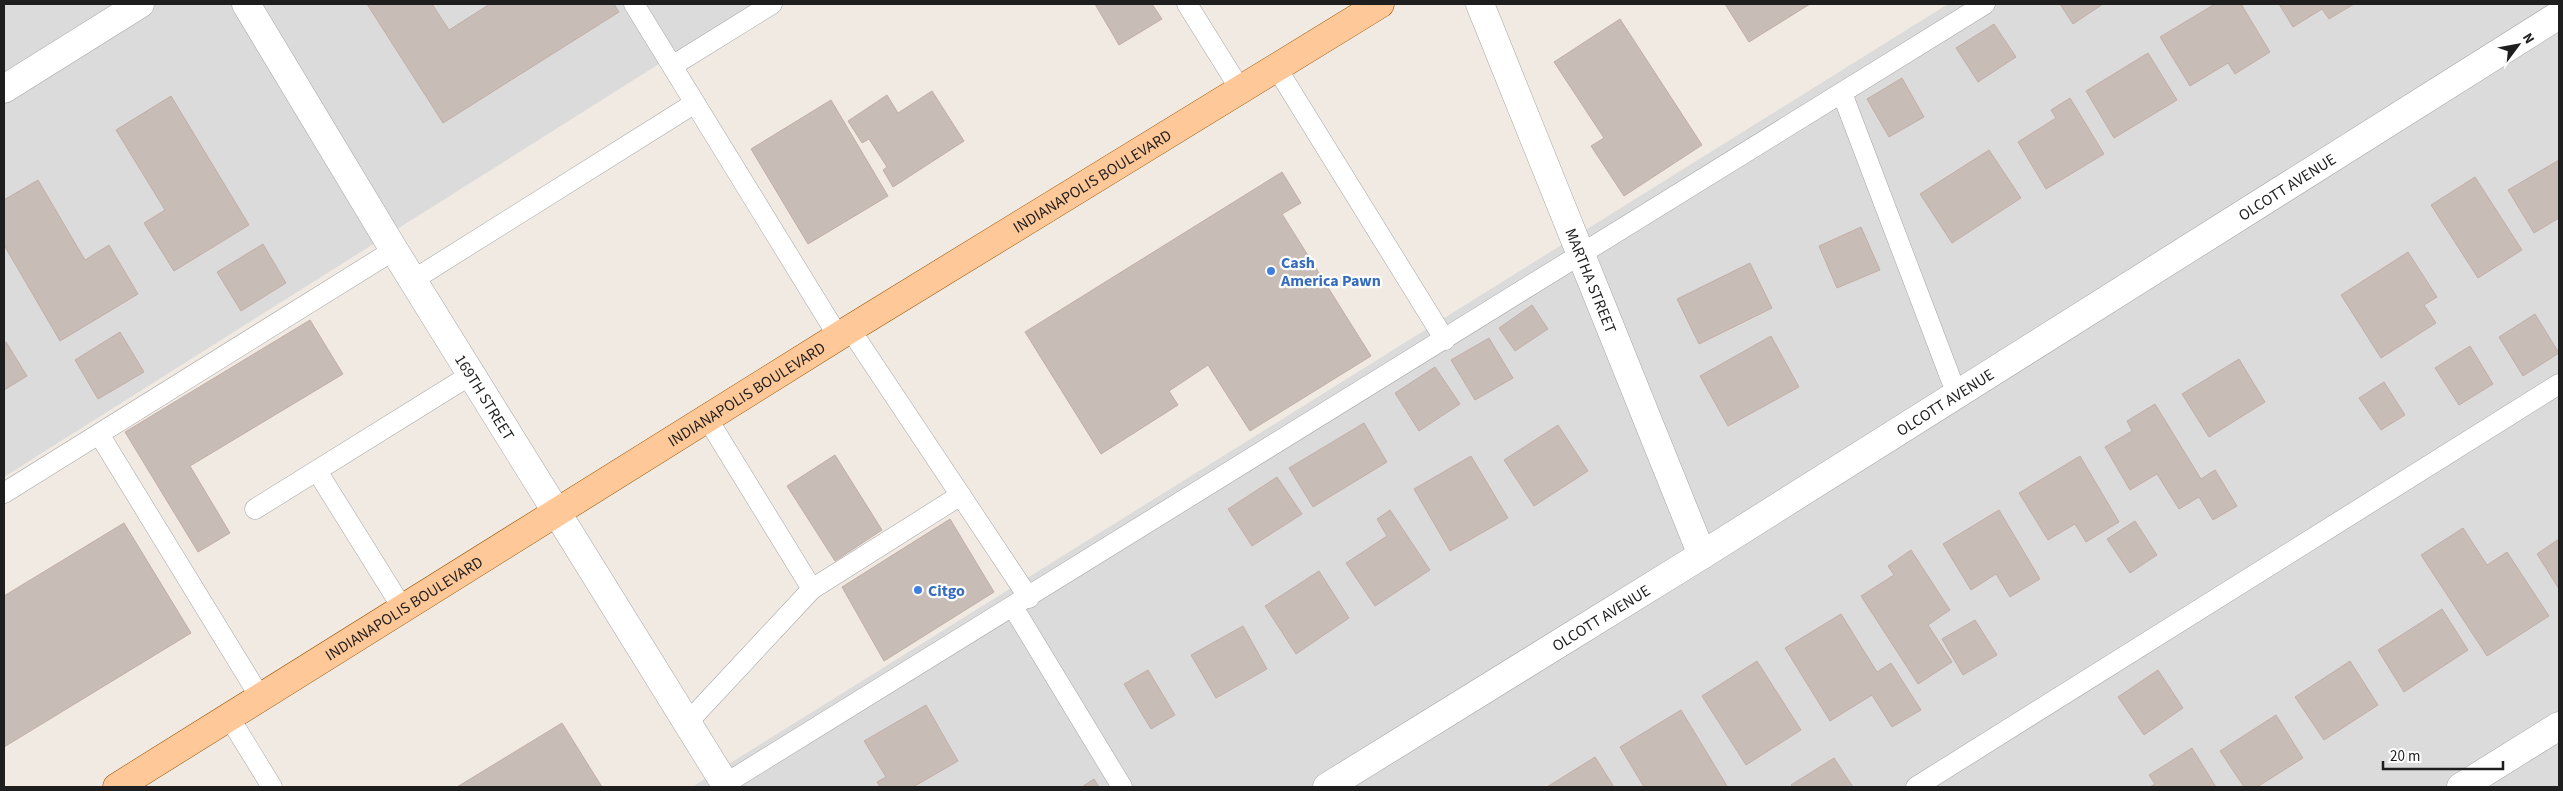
<svg xmlns="http://www.w3.org/2000/svg" width="2563" height="791" font-family="'Source Sans 3',sans-serif">
<style>
.residential{fill:#dcdbdb}
.building{fill:#c8bcb6;stroke:#c3aea5}
.lines{fill:none;stroke-linecap:round;stroke-linejoin:round}
.service-casing{stroke:#a5a5a5;stroke-width:21}
.minor-casing{stroke:#a5a5a5;stroke-width:29}
.tertiary-casing{stroke:#a5a5a5;stroke-width:29}
.primary-casing{stroke:#985500;stroke-width:29}
.service{stroke:#fff;stroke-width:20}
.minor{stroke:#fff;stroke-width:28}
.tertiary{stroke:#fff;stroke-width:28}
.primary{stroke:#ffc899;stroke-width:28}
.shop-dot{fill:#3f7fe0;stroke:#fff;stroke-width:2}
.labels{text-anchor:middle;stroke-width:4.5;stroke-linejoin:round;paint-order:stroke}
.street-label{font-size:16px;fill:#1e1e1e;stroke:#fff}
.shop-label{font-size:16px;font-weight:bold;fill:#366cbe;stroke:#fff;text-anchor:start}
</style>
<rect width="100%" height="100%" fill="#f0eae3"/>
<path class="residential" d="M4,4H754L4,477Z
M1948,4H2559V787H692Z"/>
<path class="building" d="M367,4H432L449,30L490,4H614L619,12L443,123Z
M1095,4H1152L1162,19L1119,45Z
M1725,4H1810L1749,42Z
M2060,4H2103L2073,24Z
M2215,4H2241L2270,52L2235,74L2228,63L2190,86L2160,37Z
M2279,4H2354L2329,19L2322,9L2293,27Z
M1620,19L1702,145L1624,196L1591,146L1604,138L1554,62Z
M1994,24L2016,57L1978,82L1956,48Z
M2148,53L2177,100L2114,138L2086,91Z
M1902,78L1924,117L1889,137L1867,99Z
M932,91L964,141L893,187L883,170L887,167L869,139L862,143L848,121L887,95L898,113Z
M171,96L249,225L174,271L144,223L165,210L116,130Z
M2070,98L2104,154L2046,189L2018,142L2056,118L2051,110Z
M831,100L888,196L808,244L751,149Z
M1989,150L2021,198L1952,243L1920,194Z
M2559,160V218L2534,233L2508,190Z
M1282,172L1301,203L1282,214L1371,356L1250,431L1208,365L1169,391L1178,405L1101,454L1025,332Z
M2475,177L2522,250L2478,278L2431,205Z
M38,180L85,260L109,245L138,294L60,341L4,245V200Z
M1861,227L1880,270L1837,288L1819,246Z
M263,244L286,283L241,311L217,272Z
M2408,252L2437,297L2424,305L2436,323L2381,358L2341,295Z
M1750,263L1772,308L1699,344L1677,299Z
M1532,305L1548,329L1515,351L1499,328Z
M2535,314L2559,353L2523,376L2499,337Z
M310,320L343,374L190,466L230,533L198,552L125,432Z
M120,332L144,372L98,399L75,360Z
M1771,336L1799,387L1728,426L1700,376Z
M1489,338L1513,378L1475,400L1451,360Z
M6,342L27,376L4,390V344Z
M2470,346L2493,384L2459,405L2435,368Z
M2239,359L2265,402L2209,437L2182,394Z
M1435,367L1460,404L1419,431L1395,393Z
M2384,382L2405,415L2381,430L2359,398Z
M2155,404L2201,479L2215,470L2237,506L2213,520L2199,497L2179,509L2157,474L2130,490L2105,447L2132,431L2127,421Z
M1364,423L1387,462L1313,507L1289,468Z
M1558,425L1588,471L1534,506L1504,460Z
M835,455L882,530L835,561L787,486Z
M1471,456L1508,518L1450,551L1414,489Z
M2080,456L2119,522L2086,542L2075,524L2048,540L2019,493Z
M1277,477L1302,514L1252,546L1228,509Z
M1390,510L1430,570L1375,606L1346,563L1387,536L1377,519Z
M1999,510L2040,579L2010,597L1996,574L1971,590L1943,544Z
M950,519L994,592L884,661L842,587Z
M2135,521L2157,555L2130,573L2107,539Z
M124,523L191,633L4,747V596Z
M2463,528L2487,565L2507,552L2549,616L2487,656L2421,555Z
M2559,539V589L2537,554Z
M1911,550L1950,610L1928,625L1952,662L1918,684L1861,596L1894,575L1888,566Z
M1319,571L1349,618L1296,654L1265,606Z
M2442,609L2468,650L2404,692L2378,650Z
M1841,614L1877,672L1891,663L1921,710L1892,727L1872,695L1830,721L1785,648Z
M1975,620L1997,655L1963,675L1942,639Z
M1243,626L1267,669L1216,698L1191,655Z
M1757,661L1801,730L1746,765L1702,696Z
M2350,661L2378,705L2324,740L2295,697Z
M1148,670L1175,715L1151,729L1124,684Z
M2158,670L2183,708L2144,735L2118,697Z
M926,705L958,761L913,787H880L877,782L886,777L864,741Z
M1681,710L1727,786L1724,787H1644L1620,747Z
M2276,715L2303,758L2257,787H2244L2220,751Z
M562,723L602,787H457Z
M2192,748L2216,787H2150L2155,784L2149,775Z
M1595,757L1614,787H1547Z
M1834,758L1853,787H1793L1791,785Z
M1094,779L1099,787H1082Z"/>
<g class="lines">
<g class="service-casing">
<path id="service" d="M634,4L838,336
M1187,4L1240,89
M672,66L772,4
M1276,67L1445,340
M1842,93L1957,395
M413,280L695,103
M850,329L1029,598
M707,418L812,589
M99,434L260,697
M317,471L403,609
M4,493L394,250
M255,509L472,374
M1013,607L1122,787
M229,717L272,787
M688,722L812,589L961,495
M720,787L1985,4
M1916,787L2559,384"/>
</g>
<g class="minor-casing">
<g id="minor">
<path id="s1" d="M1480,4L1702,555"/>
<path d="M4,89L140,4"/>
<path id="s2" d="M1327,787L1702,555L2559,15"/>
<path d="M2461,787L2559,726"/>
</g>
</g>
<g class="tertiary-casing">
<g id="tertiary">
<path id="s3" d="M246,4L394,250L727,787"/>
</g>
</g>
<g class="primary-casing">
<g id="primary">
<path id="s4" d="M117,787L850,329L1380,4"/>
</g>
</g>
<use href="#service" class="service"/>
<use href="#minor" class="minor"/>
<use href="#tertiary" class="tertiary"/>
<use href="#primary" class="primary"/>
</g>
<g class="shop-dot">
<circle cx="1271" cy="271" r="5"/>
<circle cx="918" cy="590" r="5"/>
</g>
<g class="labels">
<g class="street-label">
<text dy="6" stroke="none"><textPath href="#s4" startOffset="1148">INDIANAPOLIS BOULEVARD</textPath></text>
<text dy="6" stroke="none"><textPath href="#s2" startOffset="1132">OLCOTT AVENUE</textPath></text>
<text dy="6" stroke="none"><textPath href="#s1" startOffset="298">MARTHA STREET</textPath></text>
<text dy="6" stroke="none"><textPath href="#s4" startOffset="742">INDIANAPOLIS BOULEVARD</textPath></text>
<text dy="6" stroke="none"><textPath href="#s3" startOffset="460">169TH STREET</textPath></text>
<text dy="6" stroke="none"><textPath href="#s2" startOffset="728">OLCOTT AVENUE</textPath></text>
<text dy="6" stroke="none"><textPath href="#s4" startOffset="338">INDIANAPOLIS BOULEVARD</textPath></text>
<text dy="6" stroke="none"><textPath href="#s2" startOffset="322">OLCOTT AVENUE</textPath></text>
</g>
<g class="shop-label">
<text x="1281" y="268">Cash<tspan x="1281" dy="18">America Pawn</tspan></text>
<text x="928" y="596">Citgo</text>
</g>
</g>
<rect width="2563" height="791" fill="none" stroke="#1e1e1e" stroke-width="10"/>
<g transform="translate(2518 45) rotate(58)" stroke="#ffffff" stroke-width="4" paint-order="stroke">
<path d="M0-4L9 19L0 12L-9 19Z" fill="#1e1e1e"/>
<text y="-8" font-size="14" font-weight="bold" text-anchor="middle" fill="#1e1e1e">N</text>
</g>
<path d="M2383 761v8h120v-8" fill="none" stroke="#1e1e1e" stroke-width="2.5"/>
<text x="2390" y="761" font-size="15" fill="#1e1e1e" stroke="#ffffff" stroke-width="4" paint-order="stroke">20 m</text>
</svg>
